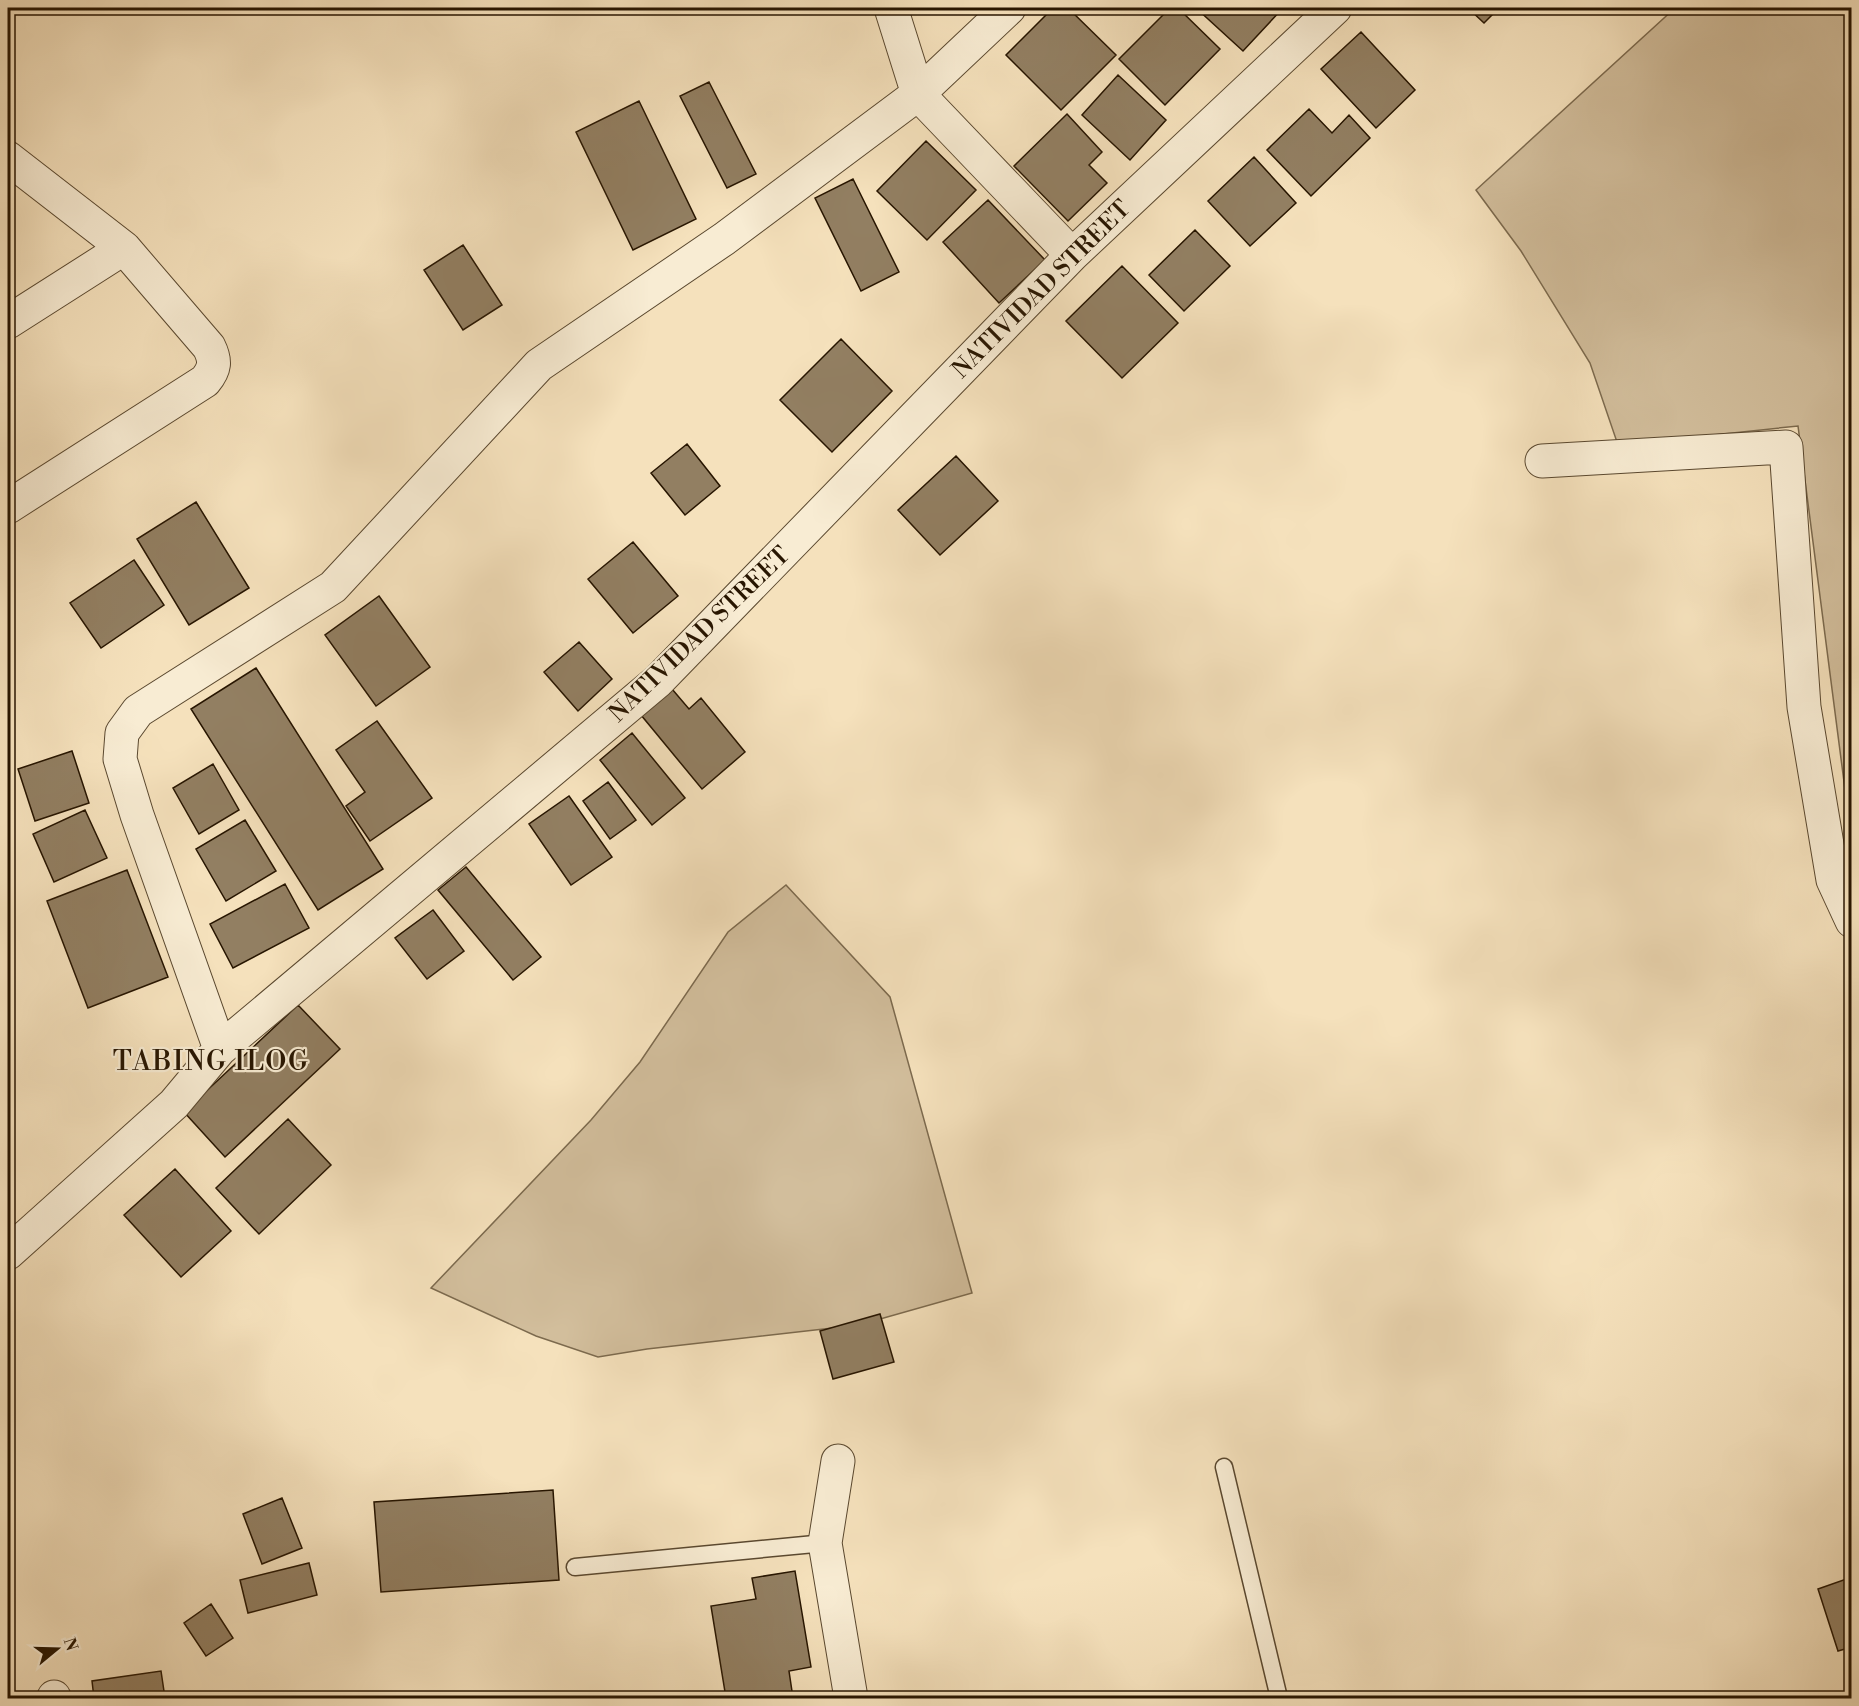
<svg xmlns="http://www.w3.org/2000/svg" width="1859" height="1706" font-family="'Libre Bodoni',serif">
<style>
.green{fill:#d2be9c;stroke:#7c6a4e;stroke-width:1.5}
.building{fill:#927f62;stroke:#271500;stroke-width:1.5}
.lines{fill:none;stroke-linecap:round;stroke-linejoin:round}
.lane-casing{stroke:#5a482f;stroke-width:19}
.street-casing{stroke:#5a482f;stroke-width:35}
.lane{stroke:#f8ecd3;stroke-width:16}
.street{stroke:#f8ecd3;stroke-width:33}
.labels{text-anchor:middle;stroke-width:4.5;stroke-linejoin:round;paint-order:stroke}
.street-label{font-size:24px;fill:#271500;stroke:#f8ecd3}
.quarter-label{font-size:27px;letter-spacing:1.5px;fill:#271500;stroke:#f8ecd3}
</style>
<rect width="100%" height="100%" fill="#f5e1bc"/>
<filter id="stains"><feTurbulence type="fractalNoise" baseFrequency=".00333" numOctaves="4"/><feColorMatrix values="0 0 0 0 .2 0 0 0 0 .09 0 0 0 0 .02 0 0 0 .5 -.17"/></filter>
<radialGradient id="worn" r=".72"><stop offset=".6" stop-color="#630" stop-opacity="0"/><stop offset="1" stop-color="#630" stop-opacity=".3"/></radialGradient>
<path class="green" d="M1675,8H1851V836L1798,426L1618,445L1590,363L1521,251L1476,190Z
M786,885L890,997L972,1293L859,1325L647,1349L598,1357L536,1336L431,1288L591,1120L640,1062L728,932Z"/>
<path class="building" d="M1053,8H1068L1116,55L1061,110L1006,55Z
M1170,8H1178L1220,49L1165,105L1119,59Z
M1196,8H1283L1243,51Z
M1468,8H1499L1484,23Z
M1361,32L1415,90L1376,128L1321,69Z
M1118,75L1166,120L1130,160L1082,115Z
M709,82L756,174L727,188L680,96Z
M639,101L696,219L633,250L576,132Z
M1309,109L1332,133L1349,115L1370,138L1311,196L1267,150Z
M1067,114L1102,152L1089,165L1107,183L1068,221L1014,166Z
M926,141L976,190L927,240L877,191Z
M1254,157L1296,203L1250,246L1208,201Z
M853,179L899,272L861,291L815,198Z
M988,200L1045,260L999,303L943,242Z
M1195,230L1230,266L1184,311L1149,275Z
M463,245L502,305L463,330L424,270Z
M1122,266L1178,323L1122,378L1066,321Z
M841,339L892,391L832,452L780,400Z
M687,444L720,486L685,515L651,473Z
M956,456L998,501L940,555L898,510Z
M196,502L249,588L189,625L137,539Z
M633,542L678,596L633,633L588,579Z
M134,560L164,605L101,648L70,603Z
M379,596L430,667L376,706L325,635Z
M579,642L612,679L578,711L544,672Z
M256,668L383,869L318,910L191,709Z
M672,689L689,709L701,698L745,752L702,789L641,715Z
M377,721L432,798L370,841L346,806L365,792L336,750Z
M632,733L685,798L652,825L600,760Z
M72,751L89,803L35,821L18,769Z
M213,764L239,810L199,834L173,788Z
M608,782L636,820L610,839L583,801Z
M569,796L612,857L571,885L529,824Z
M85,810L107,858L54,882L33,834Z
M245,820L276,871L226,901L196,849Z
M466,867L541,957L513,980L438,890Z
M127,870L168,977L88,1008L47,901Z
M285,884L309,928L233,968L210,924Z
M433,910L464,951L427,979L395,938Z
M298,1005L340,1049L225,1157L184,1112Z
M288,1119L331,1165L259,1234L216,1188Z
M175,1169L231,1231L181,1277L124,1215Z
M880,1314L894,1362L833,1379L820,1331Z
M553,1490L559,1580L381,1592L374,1502Z
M282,1498L302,1548L262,1564L243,1514Z
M309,1563L317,1595L248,1613L240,1580Z
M795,1571L811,1667L789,1671L793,1698H726L711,1606L756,1599L752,1578Z
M1852,1577V1647L1838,1651L1818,1589Z
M211,1604L233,1638L206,1656L184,1623Z
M161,1671L165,1698H94L92,1681Z"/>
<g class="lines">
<g class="lane-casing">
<path id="lane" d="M1224,1467L1279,1698
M575,1567L825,1543"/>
</g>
<g class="street-casing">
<path id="street" d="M891,8L918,94L1072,255
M8,158L124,248L209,347C216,361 215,369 205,381L8,507
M8,322L124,248
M1542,461L1786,447L1804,707L1833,880L1852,921
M220,1049L137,815L120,759L122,733L138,711L333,587L539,365L724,239L918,94L1009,8
M8,1253L174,1104L220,1049L658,681L1072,255L1335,8
M838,1461L825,1543L851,1698
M54,1697V1698"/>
</g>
<use href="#lane" class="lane"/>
<use href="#street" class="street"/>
</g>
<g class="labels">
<g class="street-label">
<text transform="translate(1041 289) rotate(-45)" y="8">NATIVIDAD STREET</text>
<text transform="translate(699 634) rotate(-44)" y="8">NATIVIDAD STREET</text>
</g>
<g class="quarter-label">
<text x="211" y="1070">TABING ILOG</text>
</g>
</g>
<rect width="1859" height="1706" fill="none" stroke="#f5e1bc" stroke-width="30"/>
<rect x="9" y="9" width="1841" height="1688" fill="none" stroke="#271500" stroke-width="3"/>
<rect x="15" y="15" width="1829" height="1676" fill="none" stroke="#271500" stroke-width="1.5"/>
<g transform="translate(57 1649) rotate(71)" stroke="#f8ecd3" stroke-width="4.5" paint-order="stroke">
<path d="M0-4.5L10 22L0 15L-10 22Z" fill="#271500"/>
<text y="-9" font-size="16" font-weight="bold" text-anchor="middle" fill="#271500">N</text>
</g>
<rect width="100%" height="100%" filter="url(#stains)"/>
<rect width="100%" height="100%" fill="url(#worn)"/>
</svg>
